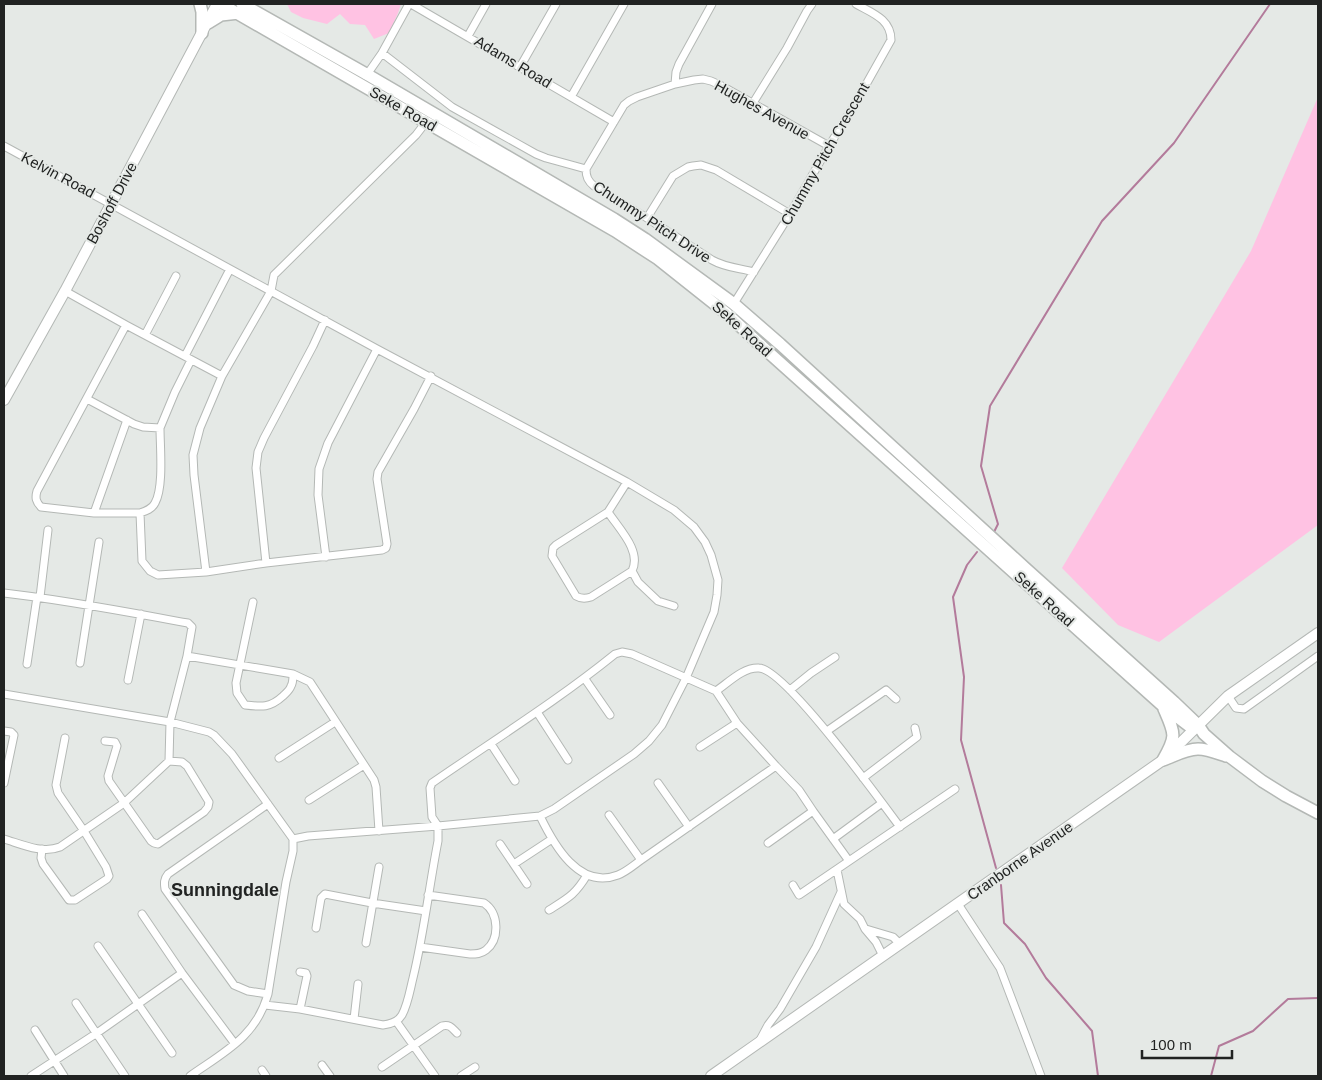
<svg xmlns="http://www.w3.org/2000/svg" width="1322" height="1080" font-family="Arial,sans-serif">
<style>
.green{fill:#ffc2e3}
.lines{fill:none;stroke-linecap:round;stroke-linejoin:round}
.stream{stroke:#b37b9b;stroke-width:2}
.street-casing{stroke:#b4b8b5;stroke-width:9}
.secondary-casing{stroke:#b4b8b5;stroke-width:12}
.primary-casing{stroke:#b4b8b5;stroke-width:14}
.street{stroke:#fff;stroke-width:7}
.secondary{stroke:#fff;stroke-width:10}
.primary{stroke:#fff;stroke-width:11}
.labels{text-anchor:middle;stroke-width:4;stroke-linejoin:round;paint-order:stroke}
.street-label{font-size:15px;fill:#212322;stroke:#e5e9e6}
.quarter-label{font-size:18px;font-weight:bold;fill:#212322;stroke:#e5e9e6}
</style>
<rect width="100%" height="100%" fill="#e5e9e6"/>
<path class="green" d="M287,4H401L398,13L389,33L374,39L365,25L350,24L340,14L327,24L303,18L291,12Z
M1318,97V525L1159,642L1118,625L1062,568L1251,251Z"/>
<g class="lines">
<path class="stream" d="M994,532L998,524L981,466L990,406L1102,221L1174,143L1270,4
M977,552L967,565L953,597L964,677L961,740L996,868
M1001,885L1004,923L1025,944L1046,978L1092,1031L1098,1076
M1211,1076L1219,1046L1253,1031L1288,999L1318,998"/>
<g class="street-casing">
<path id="street" d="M411,4L614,122
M468,36L486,4
M382,53L452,107L536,154L546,158L586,169C586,177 588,181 594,186L647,218L712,260C726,268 740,268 754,272
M520,67L556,4
M366,76L382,53L409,4
M675,84L676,72L679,64L712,4
M571,97L624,4
M753,103L787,48L807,11L812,4
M426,122L416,135L274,275L271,291L222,376L200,428L193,455L194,475L206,572L266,563L382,550L386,548L387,544L377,479L378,472L414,409L431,376
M4,146L377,349L627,482L674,510L694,527L705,542L711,555L718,580L717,595L714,612L686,678L662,725L649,741L634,754L554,809L540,816L438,826L308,836L293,839
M586,169L624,105L629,101L637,97L675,84L694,80L703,79L711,81L720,85L829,146
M647,218L673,176L688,167L693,166L701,165L716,170L790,214
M65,291L126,325
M733,305L790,214L829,146L859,97L891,40C891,19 872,13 856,4
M145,335L176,276
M185,356L230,269
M87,399L134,424L143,427L160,428L175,392L191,360
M608,512C619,529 642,551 632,571L591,597C585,599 581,599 576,596L552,556L553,548L556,545L608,512L627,482
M94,513L127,420
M140,513C146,511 152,509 155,503C164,487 160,447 160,428
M326,557L318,495L319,469L328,443L377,349
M266,563L256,468L258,452L264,438L313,346L325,320
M632,571L638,582L658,601L674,606
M206,572L158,575L150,571L142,561L140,513H94L41,507C36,502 35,498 37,491L126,325L222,376
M4,593C66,600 127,612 188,623L192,627L187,656L170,722L169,761L124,803L60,847C42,854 21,844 4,839
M40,597L48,530
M253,602L236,683L237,693L245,705C262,707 270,708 283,696C286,693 290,690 291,686C293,683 293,678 293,674
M187,656L293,674L310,682L374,780L376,787L379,831
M80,663L99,542
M27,664L37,597
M585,679L610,715
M128,680L141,614
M790,690L811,673L835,657
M716,691C728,683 743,667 759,668C785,669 880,800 900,827
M4,694L170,722L209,732L214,735L232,754L293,839V851L286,882L268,994C256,1037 224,1052 190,1076
M1228,696L1236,708L1244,709L1318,656
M537,712L568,760
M4,731L11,732L14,735L4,783
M827,731L886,690L896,699
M105,741L115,742L117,746L108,776L109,781L151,841L154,843L158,844L204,812L208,807L209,802L187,766L182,762L169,761
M491,744L515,781
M700,747L737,723
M279,758L335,722
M863,778L917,737L915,728
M658,783L689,827
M309,800L364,765
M268,804L168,874C164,879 164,883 165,889L234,985L248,991L268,994
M609,815L641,860
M540,816C554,845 579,890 618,875C626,872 634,865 641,860L776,766
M833,839L882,803
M500,844L527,884
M42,849L41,858L43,864L69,900H75L107,879L109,876L106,867L84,831L58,793L56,785L65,738
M849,861L955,789
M514,864L552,839
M837,870L844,904L860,919L865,929L876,942L883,956
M793,885L799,895L849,861L813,811
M958,904L1000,968L1041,1076
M549,910C568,898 575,895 587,875
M142,914L182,973L235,1044
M316,928L321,898L325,894L372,903L426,911
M866,929L893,937L900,944
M366,943L379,867
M98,946L172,1053
M420,947L470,954C476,954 481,954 486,950C500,939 499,913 484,903L428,895
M300,972L306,973L307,976L300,1009
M76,1003L125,1076
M265,1005L300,1009L383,1025C391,1024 398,1022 402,1015C408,1004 410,990 413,978C424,933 429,887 438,841V826L432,817L430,788L432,783C494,740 557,701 615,654L622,652L632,654L716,691L737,723L776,766L799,790L813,811L768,843
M354,1019L358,984
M396,1021L435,1076
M35,1030L64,1076
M760,1040L768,1025L780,1009L816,947L841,892
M322,1065L330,1076
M382,1067L442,1026C450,1024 452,1028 457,1033
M262,1070L266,1076
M31,1076L97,1033L182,973
M461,1076L475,1067"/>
</g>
<g class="secondary-casing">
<path id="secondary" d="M4,400L65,291L217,4
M711,1076L1163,760L1228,696L1318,633"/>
</g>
<g class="primary-casing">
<path id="primary" d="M200,4L202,12V33
M221,4L615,231L658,259L726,313L767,351L1163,706L1193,729
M242,4L368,75L614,219L645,239L734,304L780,344L1025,568L1174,702L1198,725L1204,734L1230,757L1262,781L1286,796L1318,813
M208,23L221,15L239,13
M1163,760C1174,756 1186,749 1198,749C1207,749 1217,753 1226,756
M1163,760C1177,736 1175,734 1164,709"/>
</g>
<use href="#street" class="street"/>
<use href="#secondary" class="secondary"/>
<use href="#primary" class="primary"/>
</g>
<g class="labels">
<g class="street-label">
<text transform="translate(513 62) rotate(31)" y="5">Adams Road</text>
<text transform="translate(403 109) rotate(30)" y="5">Seke Road</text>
<text transform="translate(762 110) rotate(29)" y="5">Hughes Avenue</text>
<text transform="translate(825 154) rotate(-60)" y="5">Chummy Pitch Crescent</text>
<text transform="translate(58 175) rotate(28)" y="5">Kelvin Road</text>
<text transform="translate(112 203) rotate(-62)" y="5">Boshoff Drive</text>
<text transform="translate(652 222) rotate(33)" y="5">Chummy Pitch Drive</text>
<text transform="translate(742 329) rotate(42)" y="5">Seke Road</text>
<text transform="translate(1044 599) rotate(42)" y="5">Seke Road</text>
<text transform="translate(1020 861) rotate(-35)" y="5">Cranborne Avenue</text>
</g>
<g class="quarter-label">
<text x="225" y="896">Sunningdale</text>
</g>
</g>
<rect width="1322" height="1080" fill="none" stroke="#212322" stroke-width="10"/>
<path d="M1142 1050v8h90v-8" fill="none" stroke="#212322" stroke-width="2.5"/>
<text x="1150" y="1050" font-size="15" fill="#212322" stroke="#e5e9e6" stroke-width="4" paint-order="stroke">100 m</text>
</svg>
